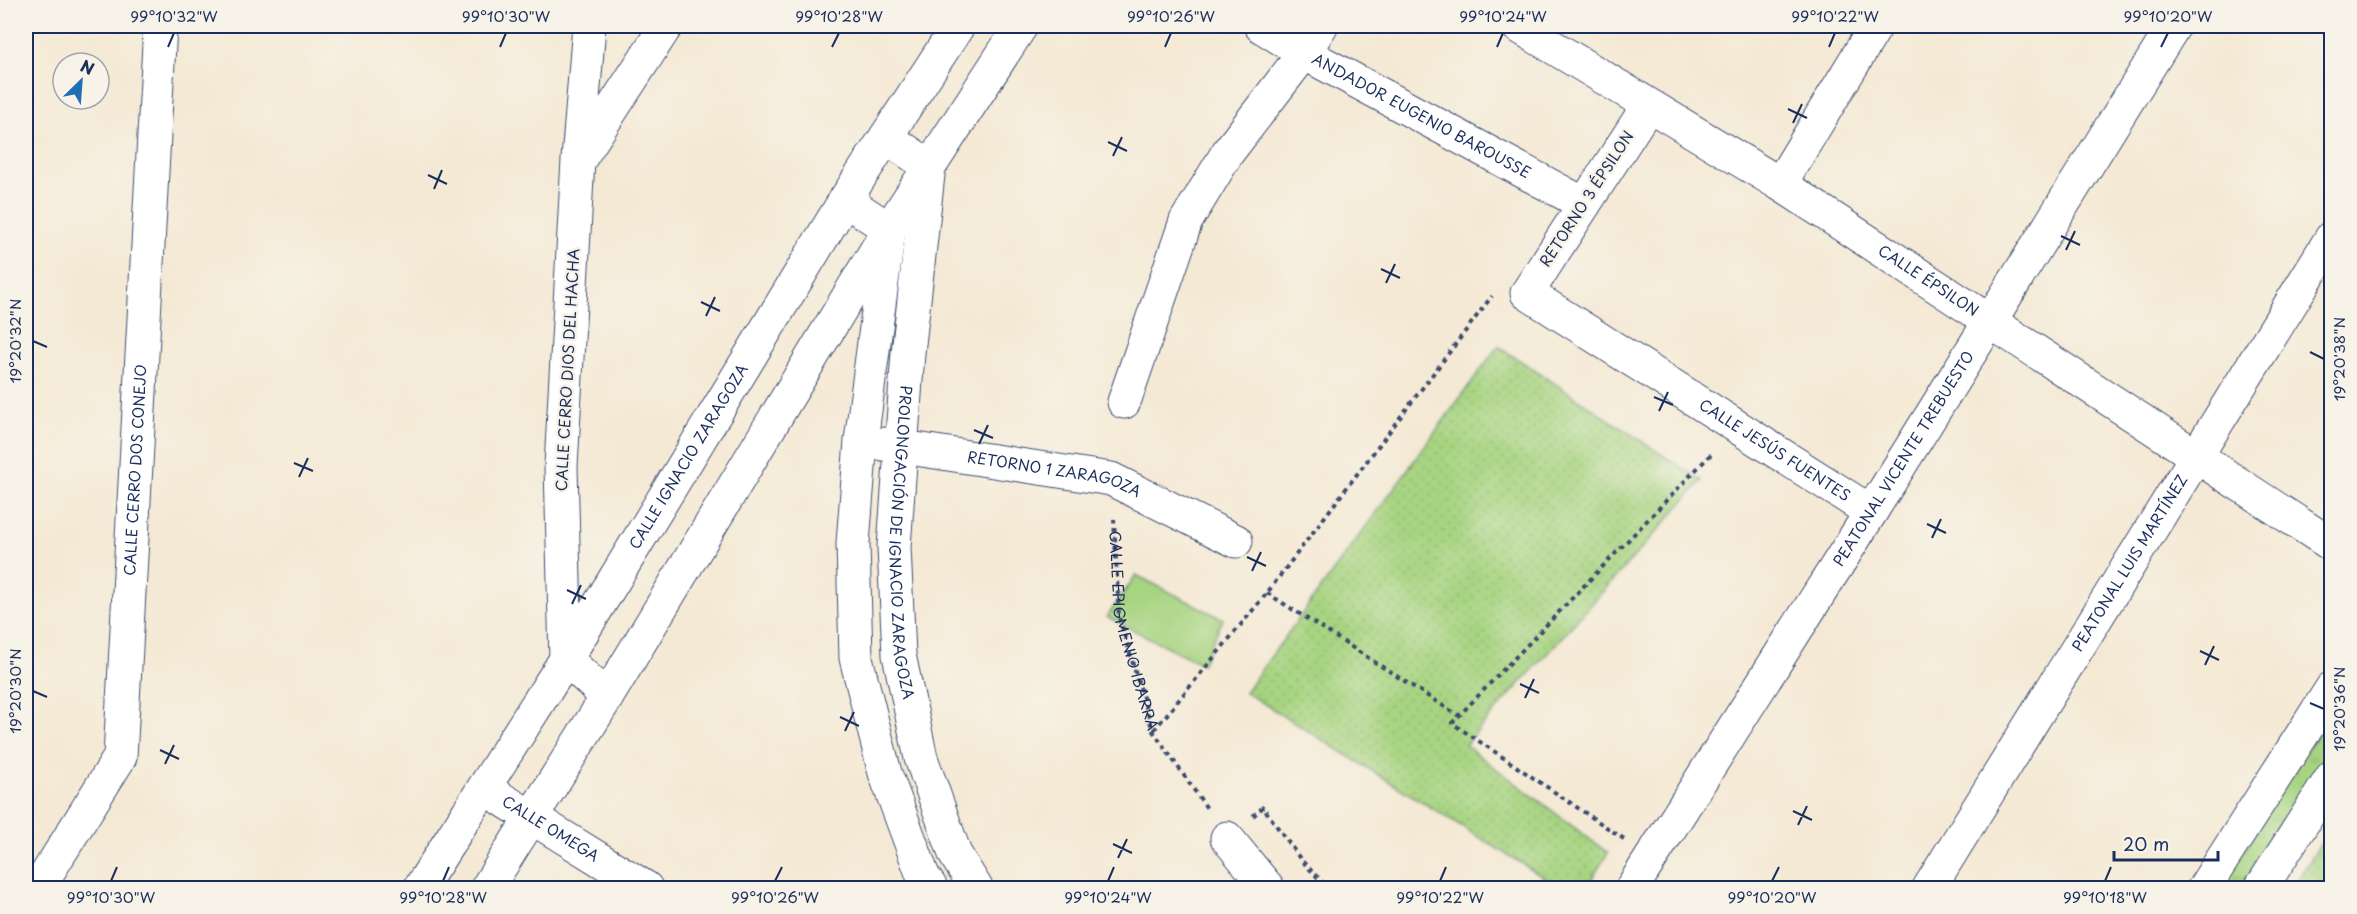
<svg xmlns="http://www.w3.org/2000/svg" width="2357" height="914" font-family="'Playpen Sans',sans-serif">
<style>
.grass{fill:url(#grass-tufts);stroke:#618270;stroke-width:1.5}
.park{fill:url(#park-dots);stroke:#618270;stroke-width:1.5}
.garden{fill:#a7d481;stroke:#618270;stroke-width:1.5}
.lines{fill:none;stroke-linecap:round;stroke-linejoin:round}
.street-casing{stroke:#3c4b70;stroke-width:35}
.secondary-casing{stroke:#3c4b70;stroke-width:35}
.path{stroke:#3c4b70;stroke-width:4;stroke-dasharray:4.5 4.5;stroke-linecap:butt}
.street{stroke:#fff;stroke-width:33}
.secondary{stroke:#fff;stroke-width:33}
.ticks{fill:none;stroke:#1b2f5e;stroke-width:2}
.labels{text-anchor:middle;stroke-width:5;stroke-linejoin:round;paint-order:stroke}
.street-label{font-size:15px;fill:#1b2f5e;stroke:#f7f3e8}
.neatline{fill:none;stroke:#1b2f5e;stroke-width:2}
.ticks-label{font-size:15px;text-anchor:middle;fill:#1b2f5e}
</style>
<defs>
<pattern id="grass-tufts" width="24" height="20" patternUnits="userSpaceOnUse" patternTransform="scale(1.5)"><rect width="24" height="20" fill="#a7d481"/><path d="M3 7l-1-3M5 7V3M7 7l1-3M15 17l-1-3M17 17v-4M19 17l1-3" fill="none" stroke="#8fb672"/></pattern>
<pattern id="park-dots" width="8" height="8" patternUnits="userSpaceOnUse" patternTransform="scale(1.5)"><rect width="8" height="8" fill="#a7d481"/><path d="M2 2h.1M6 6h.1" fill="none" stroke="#8fb672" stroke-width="1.8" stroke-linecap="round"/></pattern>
</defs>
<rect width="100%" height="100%" fill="#f7f3e8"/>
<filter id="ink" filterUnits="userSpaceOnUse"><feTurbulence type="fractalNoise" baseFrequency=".0167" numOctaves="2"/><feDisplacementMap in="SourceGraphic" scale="12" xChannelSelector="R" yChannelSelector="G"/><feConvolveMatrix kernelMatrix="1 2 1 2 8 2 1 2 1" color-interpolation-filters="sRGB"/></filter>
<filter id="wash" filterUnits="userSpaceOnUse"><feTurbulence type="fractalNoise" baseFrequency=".008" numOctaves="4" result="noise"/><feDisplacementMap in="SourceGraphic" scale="24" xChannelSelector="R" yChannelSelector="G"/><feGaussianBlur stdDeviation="1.35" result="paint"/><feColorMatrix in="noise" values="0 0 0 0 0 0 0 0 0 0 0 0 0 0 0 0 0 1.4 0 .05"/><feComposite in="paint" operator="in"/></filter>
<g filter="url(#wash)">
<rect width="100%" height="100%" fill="#f4e9d4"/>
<path class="grass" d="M2331,712V748L2243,888H2220Z"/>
<path class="park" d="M1498,346L1702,481L1465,745L1608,853L1586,888H1561L1245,692Z
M2331,828V888H2292Z"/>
<path class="garden" d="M1136,575L1223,619L1202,664L1107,617Z"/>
</g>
<g filter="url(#ink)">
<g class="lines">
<g class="street-casing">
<g id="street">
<path d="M589,26L578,160L561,466L566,659L607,697"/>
<path id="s2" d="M1261,26L1304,53L1584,204"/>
<path id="s3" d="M1518,26L1780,184L2332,545"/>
<path id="s4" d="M1648,106L1527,293L1871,512"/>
<path id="s5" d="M886,137L929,166L908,353L894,547L899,655L921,758L955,854L976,888"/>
<path d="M581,157L666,26"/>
<path d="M1780,184L1876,26"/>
<path d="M845,200L889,229L861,441L853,543L856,658L885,773L923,876L931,888"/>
<path d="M1124,402L1186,221L1228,152L1304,53L1321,26"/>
<path id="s6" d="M883,444L1111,479L1236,541"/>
<path id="s7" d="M484,788L646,888"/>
<path d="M1227,838L1268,888"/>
<path id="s8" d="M38,888L120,757L160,26"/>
<path id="s9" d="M420,888L566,659L845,200L958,26"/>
<path d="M487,888L607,697L889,229L1021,26"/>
<path id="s10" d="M1632,888L1871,512L2174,26"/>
<path id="s11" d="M1929,888L2332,237"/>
</g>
</g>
<g class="secondary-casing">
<path id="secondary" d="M2204,888L2332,688
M2261,888L2332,777"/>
</g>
<g class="path">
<path id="s1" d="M1114,519L1119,617L1153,731L1208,810"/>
<path d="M1267,593L1459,716"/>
<path d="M1154,730L1267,593L1492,296"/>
<path d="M1253,816L1263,807L1301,860L1328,888"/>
<path d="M1624,839L1452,723L1713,452"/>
</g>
<use href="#street" class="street"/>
<use href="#secondary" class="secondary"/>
</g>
</g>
<path class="ticks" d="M168,47L174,33M500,47L506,33M832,47L839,33M1165,47L1171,33M1497,47L1503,33M1829,47L1835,33M2161,47L2168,33M1788,109L1807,118M1793,123L1802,104M1108,142L1127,151M1113,156L1122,137M428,175L447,184M434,189L442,170M2061,236L2080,245M2066,250L2075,231M1381,269L1400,278M1386,283L1395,264M701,302L720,311M706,316L715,297M33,341L47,347M2310,352L2324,359M1654,397L1673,405M1659,411L1668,392M974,430L993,438M979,444L988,425M294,463L313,471M299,477L308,458M1927,524L1946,533M1932,538L1941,519M1247,557L1266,566M1252,571L1261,552M567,590L586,599M572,604L581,585M2200,651L2219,660M2205,665L2214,646M1520,684L1539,693M33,691L47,697M1525,698L1534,679M2310,703L2324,709M840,717L859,726M845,731L854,712M160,750L179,759M165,764L174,745M1793,811L1812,820M1798,825L1807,806M1113,844L1132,853M1118,858L1127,839M111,881L117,867M443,881L449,867M775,881L782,867M1108,881L1114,867M1440,881L1446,867M1772,881L1779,867M2105,881L2111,867"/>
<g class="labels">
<g class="street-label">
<text dy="5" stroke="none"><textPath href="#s2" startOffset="184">ANDADOR EUGENIO BAROUSSE</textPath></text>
<text transform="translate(1587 199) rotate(-57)" y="5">RETORNO 3 ÉPSILON</text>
<text dy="5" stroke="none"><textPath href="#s3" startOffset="483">CALLE ÉPSILON</textPath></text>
<text transform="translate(568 370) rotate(-87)" y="5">CALLE CERRO DIOS DEL HACHA</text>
<text dy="5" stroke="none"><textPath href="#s4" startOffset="516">CALLE JESÚS FUENTES</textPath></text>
<text dy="5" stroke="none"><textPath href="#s9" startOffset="508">CALLE IGNACIO ZARAGOZA</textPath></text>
<text dy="5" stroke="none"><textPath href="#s10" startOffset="508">PEATONAL VICENTE TREBUESTO</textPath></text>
<text dy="5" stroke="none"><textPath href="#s8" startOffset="442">CALLE CERRO DOS CONEJO</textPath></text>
<text dy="5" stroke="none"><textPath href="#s6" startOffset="174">RETORNO 1 ZARAGOZA</textPath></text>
<text dy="5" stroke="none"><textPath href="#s5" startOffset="430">PROLONGACIÓN DE IGNACIO ZARAGOZA</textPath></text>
<text dy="5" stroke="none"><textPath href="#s11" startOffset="382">PEATONAL LUIS MARTÍNEZ</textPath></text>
<text dy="5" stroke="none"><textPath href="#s1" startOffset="114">CALLE EPIGMENIO IBARRA</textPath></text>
<text dy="5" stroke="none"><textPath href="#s7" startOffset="78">CALLE OMEGA</textPath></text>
</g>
</g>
<rect width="2357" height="914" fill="none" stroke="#f7f3e8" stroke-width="66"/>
<g transform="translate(81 81) rotate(25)"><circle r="28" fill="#f7f3e8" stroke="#9fa5b1" stroke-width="1.5"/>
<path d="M0-4.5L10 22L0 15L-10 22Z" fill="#1f6fb2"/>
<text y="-9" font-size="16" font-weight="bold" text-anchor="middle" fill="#1b2f5e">N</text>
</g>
<path d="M2114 851v9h104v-9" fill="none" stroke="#1b2f5e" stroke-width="3"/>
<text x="2123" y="851" font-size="18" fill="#1b2f5e" stroke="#f7f3e8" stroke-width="4.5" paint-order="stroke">20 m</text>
<rect x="33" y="33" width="2291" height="848" class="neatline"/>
<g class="ticks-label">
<text x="174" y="22">99°10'32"W</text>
<text x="506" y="22">99°10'30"W</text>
<text x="839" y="22">99°10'28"W</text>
<text x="1171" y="22">99°10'26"W</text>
<text x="1503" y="22">99°10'24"W</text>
<text x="1835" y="22">99°10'22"W</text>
<text x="2168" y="22">99°10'20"W</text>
<text transform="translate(16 341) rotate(-90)" y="5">19°20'32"N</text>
<text transform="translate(2340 359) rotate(-90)" y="5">19°20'38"N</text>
<text transform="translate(16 691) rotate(-90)" y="5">19°20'30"N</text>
<text transform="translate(2340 709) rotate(-90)" y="5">19°20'36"N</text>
<text x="111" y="903">99°10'30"W</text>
<text x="443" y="903">99°10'28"W</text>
<text x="775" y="903">99°10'26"W</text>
<text x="1108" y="903">99°10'24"W</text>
<text x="1440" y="903">99°10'22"W</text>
<text x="1772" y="903">99°10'20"W</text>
<text x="2105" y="903">99°10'18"W</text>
</g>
</svg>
